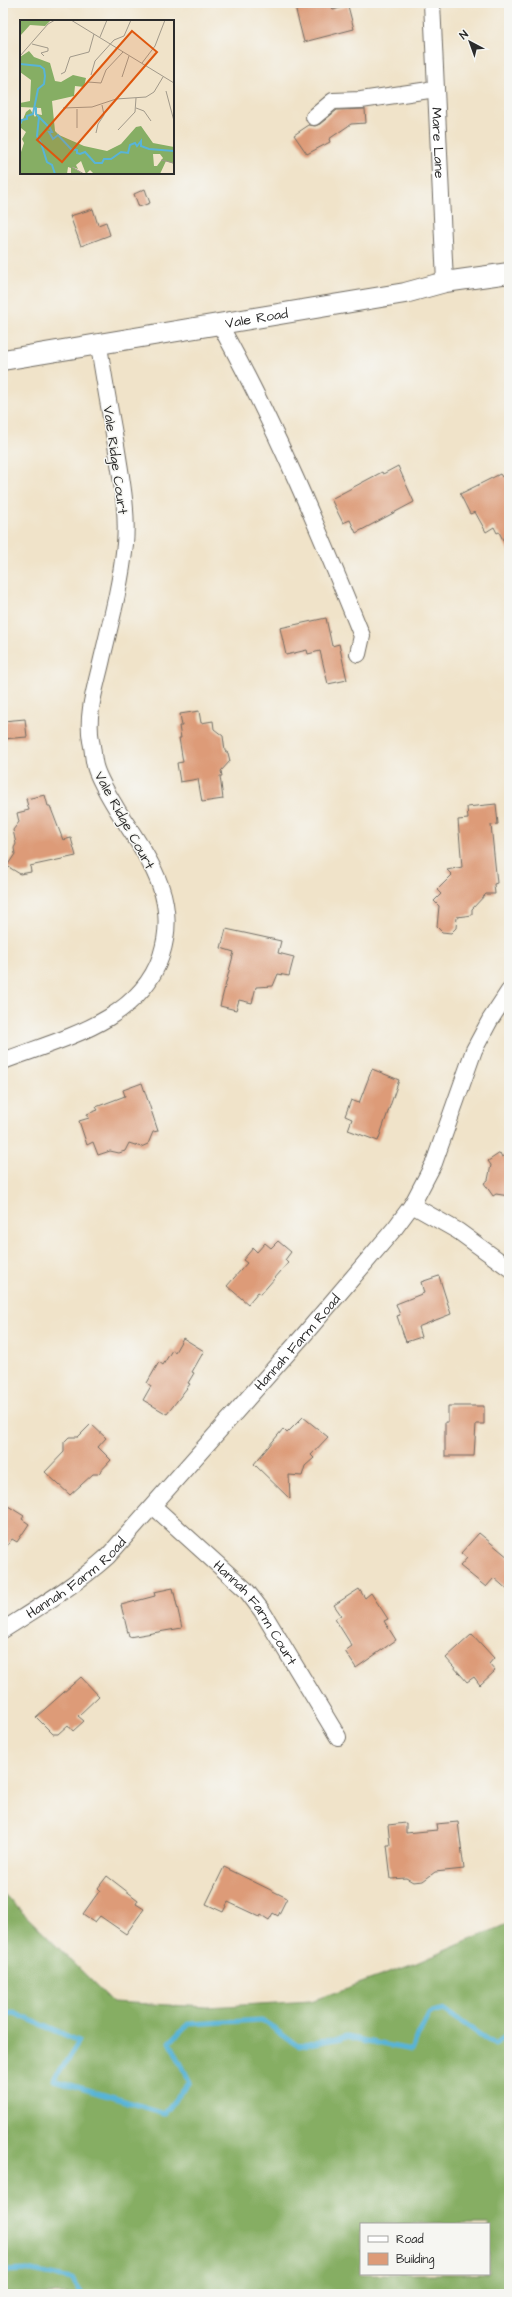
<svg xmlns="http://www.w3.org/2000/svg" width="512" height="2297" font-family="'Architects Daughter',sans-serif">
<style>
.forest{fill:#86ae64;stroke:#586c48;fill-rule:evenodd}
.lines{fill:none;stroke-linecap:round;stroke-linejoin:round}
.stream{stroke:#59b4d7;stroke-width:5}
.building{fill:#dd9b78}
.minor-casing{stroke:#706b62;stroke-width:18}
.major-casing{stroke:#706b62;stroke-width:22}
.minor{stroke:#fff;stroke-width:16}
.major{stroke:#fff;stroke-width:20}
.labels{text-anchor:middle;stroke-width:3;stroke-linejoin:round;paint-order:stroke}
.street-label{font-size:14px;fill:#2b2b2b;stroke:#f6f6f2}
.inset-river{fill:none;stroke:#59b4d7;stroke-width:2}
.inset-road{fill:none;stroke:#a1998a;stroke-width:1}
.view{fill:#df570e;fill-opacity:0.15;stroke:#df570e;stroke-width:2}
.inset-edge{fill:none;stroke:#2b2b2b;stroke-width:2}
</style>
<rect width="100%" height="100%" fill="#f6f6f2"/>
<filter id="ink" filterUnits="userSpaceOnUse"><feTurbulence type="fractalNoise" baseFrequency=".025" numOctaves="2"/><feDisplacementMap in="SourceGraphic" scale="8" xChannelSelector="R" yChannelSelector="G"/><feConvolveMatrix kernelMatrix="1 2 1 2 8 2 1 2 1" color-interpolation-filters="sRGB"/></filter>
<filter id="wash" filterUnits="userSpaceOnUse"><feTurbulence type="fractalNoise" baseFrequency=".012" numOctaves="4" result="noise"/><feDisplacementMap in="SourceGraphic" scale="16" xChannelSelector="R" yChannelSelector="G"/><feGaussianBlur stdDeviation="0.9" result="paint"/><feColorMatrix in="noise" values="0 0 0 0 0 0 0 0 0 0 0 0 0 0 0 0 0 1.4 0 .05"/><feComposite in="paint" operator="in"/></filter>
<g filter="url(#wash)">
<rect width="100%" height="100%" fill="#f0e3c9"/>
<path class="forest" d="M3,1893L113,2002L207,2007L311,2001L414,1964L509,1923V2294H3ZM361,2224H489V2274H361Z"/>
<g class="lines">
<path class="stream" d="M3,2014L14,2013L79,2041L54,2080L165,2113L190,2082L170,2042L188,2024L262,2020L298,2046L347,2037L411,2050L429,2014L444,2010L495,2045L509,2032
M3,2271L27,2270L72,2279L82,2294"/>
</g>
<g id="blocks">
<path class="building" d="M294,3H331L333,10L348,6L354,29L304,42Z
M365,109L366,123L351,124L329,139L330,142L307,154L294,135L309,125L315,126L320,124L337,110Z
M145,189L150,203L139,207L134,194Z
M93,209L98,225L106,222L110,235L81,246L70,216Z
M398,466L414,502L356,533L350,520L343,523L331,499L382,472L383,474Z
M509,473V552L499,532L497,533L494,527L486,532L475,512L470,514L460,494L500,474L502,477Z
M326,618L332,646L339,644L347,680L328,684L320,651L308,654L307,650L286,655L280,628Z
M199,711L201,723L213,721L214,729L223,736L225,751L228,753L230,761L221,771L222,776H220L223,799L202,802L198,779L180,782L177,763L183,762L179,738H181L179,726H182L180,714Z
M25,719L27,737L3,739V721Z
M45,795L48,806H50L63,840L71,838L76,856L30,866L31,872L20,874L7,866L15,854L14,848L16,844L13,830L19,822L17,813L29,810L26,799Z
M496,804L498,824L491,825L497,883L494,884L495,894H486L472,909V915L457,917L456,928L451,933L442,932L437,927L439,906L434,901L441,894L437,890L452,875L447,870L462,867L458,820L468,819L467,807Z
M226,929L281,941L278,953L294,957L289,976L278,974L273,986L256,987L252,1003L239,1000L236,1010L220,1006L234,952L221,948Z
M372,1069L399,1080L378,1141L348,1130L352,1119L345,1116L351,1100L359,1103Z
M142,1083L158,1131L153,1132L148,1144L141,1147L129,1143L125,1151L119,1153L110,1151L98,1155L93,1142L87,1145L79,1121L89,1118L87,1114L98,1110L96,1107L125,1096L123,1090Z
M500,1153L502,1157L509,1153V1196L496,1194L493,1196L484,1183L488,1180L491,1165L488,1161Z
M278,1241L291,1252L285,1260L288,1263L261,1294L258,1292L248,1304L227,1286L247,1263L243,1260L253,1248L257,1252L265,1243L271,1248Z
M439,1276L451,1314L418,1327L421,1337L406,1342L397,1316L400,1315L396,1304L424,1293L421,1282Z
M183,1338L204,1351L192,1372L194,1373L188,1383L190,1384L167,1414L143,1400L151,1386L147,1383L159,1362L163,1365L172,1350L175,1352Z
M448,1406H484V1424H476L474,1456H445V1422H448Z
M303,1417L328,1437L311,1455L314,1458L305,1466L302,1476L289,1475L290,1499L254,1464L283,1429L287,1433Z
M91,1424L106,1438L98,1447L111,1460L98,1474H93L70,1495L45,1472L64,1452V1442L69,1437H78Z
M8,1506L24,1516L22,1519L29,1524L17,1542L12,1539L3,1551V1514Z
M479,1533L509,1558V1591L494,1578L486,1587L460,1566L467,1558L461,1553Z
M173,1588L182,1628L129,1637L121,1605L155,1596L154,1592Z
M359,1589L365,1598L371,1593L388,1619L384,1621L396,1640L356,1668L345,1651L352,1646L335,1619L341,1615L334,1605Z
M472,1634L494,1658L489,1664L495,1671L480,1685L474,1677L467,1682L446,1658Z
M81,1677L99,1696L78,1716L84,1721L73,1731L68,1725L58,1734H53L36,1717Z
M458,1822L464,1869L435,1872L423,1881L413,1882L406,1878L391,1879L387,1845H390L388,1825L406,1823V1833L437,1830L436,1824Z
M224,1867L287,1898L278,1916L273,1913L269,1920L261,1915L260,1917L228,1902L223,1912L206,1904Z
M107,1876L138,1900L136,1904L144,1909L126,1934L100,1916L95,1922L83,1914L100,1890L98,1888Z"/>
</g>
</g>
<g filter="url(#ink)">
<use href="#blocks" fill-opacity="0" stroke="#706b62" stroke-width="1"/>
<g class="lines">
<g class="minor-casing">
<g id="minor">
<path id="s1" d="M432,3L445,282"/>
<path d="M314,117L333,101L361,100L436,89"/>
<path d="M220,325C275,425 319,530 362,636L358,654"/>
<path d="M3,1061C60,1039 139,1022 161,956C180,898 148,858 118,811C110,797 99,781 95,766C93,758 93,749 91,741C86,714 96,686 102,659C111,621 121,583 125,544C128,511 121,477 116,445C110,412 104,379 99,346"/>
<path d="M412,1205L458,1231L509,1268"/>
<path id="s2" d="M153,1506L246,1590L262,1611L338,1737"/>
<path id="s3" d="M3,1630C39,1607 76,1585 108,1556L303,1336L395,1228L412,1205L434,1163L474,1050L490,1020L509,991"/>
</g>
</g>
<g class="major-casing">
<g id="major">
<path id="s4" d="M3,360L405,293L445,282L509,273"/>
</g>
</g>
<use href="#minor" class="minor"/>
<use href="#major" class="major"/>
</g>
</g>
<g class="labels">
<g class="street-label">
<text dy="5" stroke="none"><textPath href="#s1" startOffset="140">Mare Lane</textPath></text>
<text dy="5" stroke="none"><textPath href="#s4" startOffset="257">Vale Road</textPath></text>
<text transform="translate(116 460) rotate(82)" y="5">Vale Ridge Court</text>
<text transform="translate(125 820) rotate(61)" y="5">Vale Ridge Court</text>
<text dy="5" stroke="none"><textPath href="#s3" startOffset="414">Hannah Farm Road</textPath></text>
<text dy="5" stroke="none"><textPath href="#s3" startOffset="90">Hannah Farm Road</textPath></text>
<text dy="5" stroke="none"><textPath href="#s2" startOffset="149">Hannah Farm Court</textPath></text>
</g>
</g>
<g transform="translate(20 20)">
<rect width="154" height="154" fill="#f0e3c9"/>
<path d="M0,0H31L25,6L10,5L0,16ZM9,31L14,37L30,43L35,61L41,62L53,55L66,58L64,67L55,66L54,76L32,81L35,111L39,115L64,126L87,131L101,124L116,107L121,106L133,123L154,127V144L146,141L140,154H74L70,150L66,154L61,141L56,145L58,149L52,147L63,154H51V148L48,147L47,154H0V135L4,123L2,119L6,112L1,108V104L6,92L10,89L15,97L17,94L22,95L21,88L0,87V83L10,81L11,60L0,52V37ZM133,134H140L143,138L137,146H134Z" fill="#86ae64" fill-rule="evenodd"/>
<path class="inset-river" d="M0,44L20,46L24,49L25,56L24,64L18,69L13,94L7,96V99L2,100L0,104M16,87V94L30,108L32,112H29L33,119L38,115L51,129L57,130V133L60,134L65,132L75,143H82L84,139H91L101,132L108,133L110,125L115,123L117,126L121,121V126L129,129L154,131M19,97L17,116L21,123L27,142L32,145L35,154"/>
<path class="inset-road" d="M51,0L154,63M80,17L87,0M12,24L28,28V31L21,33L24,36M0,36L28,4L35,0M122,43L135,26L145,0M41,54L45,52L50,37L69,32L74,14M71,55L75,41L94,20L104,16L111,0M102,57L109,36M68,62L81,63L86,50L103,32M146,71L154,101M43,88L72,87L96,79L126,77L134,72L143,57M116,88L124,91L131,101M57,108V89M98,110L115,92L116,78M76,113L78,104L84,95L82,85M141,140L154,143M52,147L64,154"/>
<path class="view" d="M112,11L137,32L42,142L17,120Z"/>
<rect width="154" height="154" class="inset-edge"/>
</g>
<rect width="512" height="2297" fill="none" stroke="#f6f6f2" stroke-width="16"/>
<rect x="360" y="2223" width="130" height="52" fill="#f6f6f2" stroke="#a5a5a2"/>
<rect x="368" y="2236" width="20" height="6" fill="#ffffff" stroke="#a5a5a2"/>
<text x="396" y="2243" font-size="12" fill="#2b2b2b">Road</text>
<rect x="368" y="2253" width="20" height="12" fill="#dd9b78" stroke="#a5a5a2"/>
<text x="396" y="2263" font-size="12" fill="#2b2b2b">Building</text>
<g transform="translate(470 42) rotate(319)" stroke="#f6f6f2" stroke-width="3" paint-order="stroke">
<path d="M0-3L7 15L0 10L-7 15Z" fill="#2b2b2b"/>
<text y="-6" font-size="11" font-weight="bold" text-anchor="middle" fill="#2b2b2b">N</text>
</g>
</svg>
